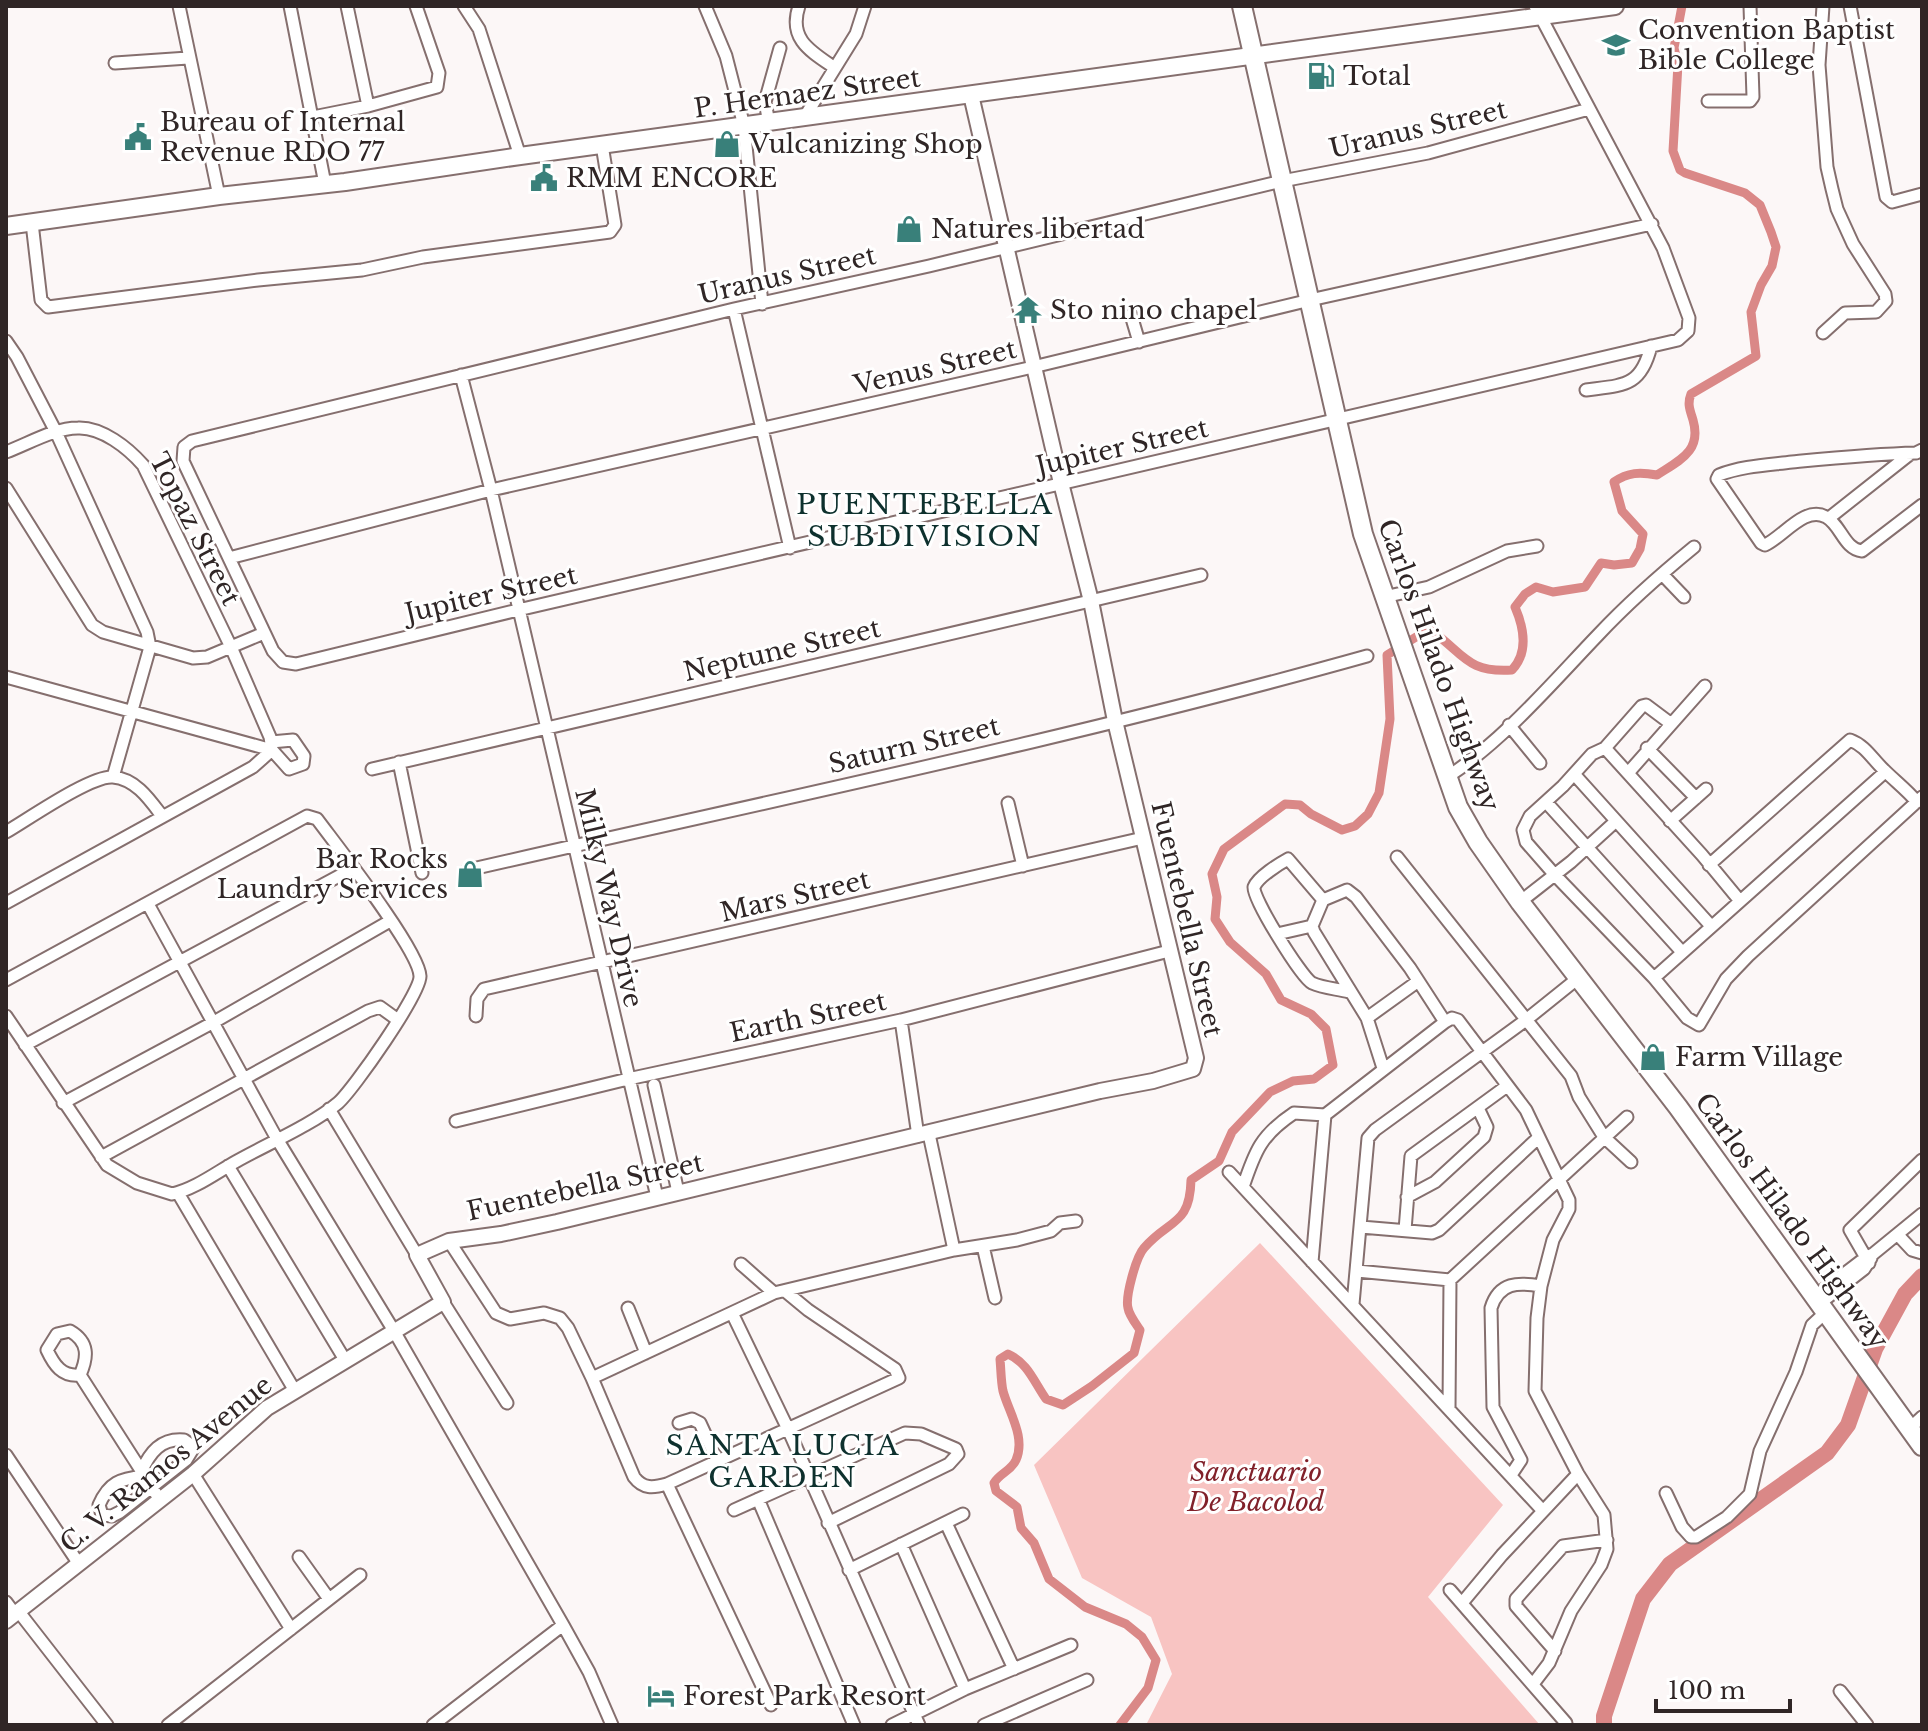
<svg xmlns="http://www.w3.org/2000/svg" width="1928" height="1731" font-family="'Libre Baskerville',serif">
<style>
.green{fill:#f8c4c2}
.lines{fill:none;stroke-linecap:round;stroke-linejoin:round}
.canal{stroke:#da8887;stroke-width:9}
.river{stroke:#da8887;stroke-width:16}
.minor-casing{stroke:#856f6e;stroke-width:15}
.tertiary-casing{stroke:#856f6e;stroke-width:18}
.secondary-casing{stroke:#856f6e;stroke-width:20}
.primary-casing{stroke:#856f6e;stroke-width:22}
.minor{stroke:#fff;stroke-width:11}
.tertiary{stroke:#fff;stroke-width:14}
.secondary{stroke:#fff;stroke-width:16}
.primary{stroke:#fff;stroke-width:18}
.labels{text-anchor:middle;stroke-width:6;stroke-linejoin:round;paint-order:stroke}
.poi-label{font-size:26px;fill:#302626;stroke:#fff;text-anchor:start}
.street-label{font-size:26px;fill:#302626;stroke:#fff}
.park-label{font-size:26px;font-style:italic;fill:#81212a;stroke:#fff}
.neighbourhood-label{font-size:28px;letter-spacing:2px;fill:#0e312e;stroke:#fff}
</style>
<rect width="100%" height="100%" fill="#fcf7f7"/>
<path class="green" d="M1260,1243L1503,1505L1428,1597L1540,1725H1146L1172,1674L1151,1617L1082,1578L1034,1465Z"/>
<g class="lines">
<path class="canal" d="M1120,1725L1148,1688L1156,1660L1142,1637L1126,1624L1085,1607L1049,1579L1034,1543L1021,1528L1017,1507L996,1491L994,1483C1000,1473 1011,1471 1016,1460C1026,1437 1009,1413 1003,1391C1001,1382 1001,1370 1000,1359L1008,1354C1028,1363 1034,1382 1046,1399L1063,1405L1092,1386L1134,1353L1140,1330C1136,1324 1129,1315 1128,1308C1125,1297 1136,1257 1144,1248C1169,1219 1190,1226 1191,1180L1219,1161L1232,1132L1270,1092L1293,1081L1314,1079L1333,1065L1326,1029L1311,1014L1281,1000L1266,974L1230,942L1215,919L1217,897L1212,874L1224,849L1285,804L1300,805L1311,814L1342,830L1355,826L1368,814L1379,793L1390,719L1387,655L1416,637L1432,631C1464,654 1467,673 1512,670C1529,652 1524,628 1515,607L1525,594L1536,587L1553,592L1585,587L1601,563L1614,565L1632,563L1640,549L1643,534L1622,511L1614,482C1628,472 1640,472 1657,475C1680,460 1702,451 1693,420C1690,410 1687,404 1691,394L1756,356L1751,312L1761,285L1772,266L1776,247L1771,232L1760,205L1745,193L1685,173L1680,170L1673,151L1678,64L1674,48L1682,6"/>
<path class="river" d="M1604,1725V1716L1643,1599L1670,1564L1827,1453L1848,1425L1875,1349L1905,1294L1922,1276"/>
<g class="minor-casing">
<path id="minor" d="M179,6L219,196
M290,6L325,184
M347,6L368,106
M464,6L479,29L520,156
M705,6L726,56L744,126L762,304
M799,6C788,39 810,51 835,68
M1535,6L1663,248L1689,318L1688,331L1678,340L518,610L296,664L283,662L273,651L183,461L184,447L192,441L734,309L929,266L1282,181L1428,153L1589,109
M1850,6L1886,197L1892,202L1922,194
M115,63L188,58
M1708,101H1750L1753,97L1750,6
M313,117L368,106L437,87L439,73L416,6
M804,118L856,34L865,6
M769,123L765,102L780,48
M32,223L41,300L48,307L258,280L362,270L423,257L610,232L615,225L602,145
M734,309L790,548
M1131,315L1139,342
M1823,333L1845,313L1876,312L1886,301L1885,294L1853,244L1837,209L1832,189L1827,167L1819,65L1823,6
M6,341L17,357L56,432L147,632L150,647L113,777
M461,375L491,490L657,1197
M1586,390C1624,385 1641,387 1651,346
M1922,450L1916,453C1874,454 1834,458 1792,462C1768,465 1742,466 1719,475L1717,479L1761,543L1765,545C1783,537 1805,505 1826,517C1841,525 1844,549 1862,551L1922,505
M6,452C28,444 54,428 78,428C102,427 128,448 143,465L231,647L270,737L272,750
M6,488L92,625L103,632L193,658L207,657L264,633
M1829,518L1910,454
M229,558L491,490L1033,367L1310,300L1652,224
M1662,574L1684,597
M1384,597L1429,587L1507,551L1537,546
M6,677L272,750L289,769L303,764L304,756L293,740L271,742
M1670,723L1646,705L1642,706L1605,748L1592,754L1563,786L1530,816L1523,830L1526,842L1554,874L1654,978L1687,1018L1699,1025L1726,979L1748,956L1922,797
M1509,725L1540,763
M1605,748L1702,855L1740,901
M1647,748L1696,798
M399,762L422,873
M372,769L1201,575
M1628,773L1705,686
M1574,774L1711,926
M1446,778C1504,740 1551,684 1598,635C1628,603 1661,574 1694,547
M1546,802L1682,952
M1008,803L1023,866
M1670,821L1706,789
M6,832C27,820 91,775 113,777C136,779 150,800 162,816
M1397,857L1571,1076L1579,1097L1604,1137L1631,1162
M1709,865L1850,740C1866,746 1872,759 1884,770C1895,781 1907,790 1917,802
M468,870C768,801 1071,739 1367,656
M1323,900L1288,859C1279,864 1258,877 1254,887C1251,896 1301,977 1312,983C1323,988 1338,989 1349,992
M1520,902L1571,862L1616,821
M6,903L253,767L272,750
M148,904L277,1139L394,1331L563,1625L589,1672L612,1725
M1277,934L1312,926
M1654,978L1885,772
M6,980L307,816L317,819C337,846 419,950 420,976C421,993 353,1090 338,1103C312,1125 267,1144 237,1161C217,1172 195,1189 172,1194L137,1183L107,1165L6,1016
M476,1016L477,999L484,989L1143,838
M1367,1018L1417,982
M901,1020L918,1136
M25,1045L352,869
M1383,1068L1367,1018L1314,932L1312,926L1323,900L1347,890L1356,897L1410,968L1445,1022
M654,1085L678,1192
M63,1103L214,1022L390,921
M329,1109L417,1255
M456,1121L628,1079L901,1020L1169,951
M929,1134L954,1250
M101,1157L368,1011L380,1007L398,1020
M228,1166L345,1360
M1229,1172L1543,1511
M1243,1187C1255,1151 1261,1135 1294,1113L1325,1115
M178,1193L295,1391
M1407,1197L1435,1182L1484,1137L1487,1127L1478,1108
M1361,1227L1432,1233L1439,1230L1538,1138
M1405,1230L1411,1156L1507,1086
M1898,1235L1912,1250L1922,1253
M449,1241L496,1313L510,1319L544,1313L560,1318L568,1328L592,1378L634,1477C643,1489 653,1488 667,1484L899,1378L895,1369L808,1310L785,1291
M983,1246L995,1298
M1312,1262L1325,1115L1445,1022L1452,1018L1458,1020L1526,1110L1569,1200V1209L1553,1240L1541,1286L1537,1318L1535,1391L1578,1474L1604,1515L1607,1549L1601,1565L1571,1611L1549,1663L1533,1684
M1869,1263L1850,1230L1922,1160
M741,1264L774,1293
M1357,1271L1450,1280
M1814,1297L1865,1258L1873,1254L1922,1214
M443,1302L507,1403
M1353,1304L1368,1138L1375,1130L1526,1020L1577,979
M1819,1304L1864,1269L1871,1258
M628,1308L646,1353
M732,1313L788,1429L919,1725
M80,1375C62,1377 54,1365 47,1350L57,1334L70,1331C89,1342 88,1357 80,1375L160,1500
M592,1378L774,1293L954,1250L1017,1240L1051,1231L1060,1223L1076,1221
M1449,1409L1450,1280L1627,1117
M679,1423L692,1419L700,1423L717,1460
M1909,1429L1922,1417
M6,1455L79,1564
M141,1472C150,1452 161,1438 184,1440L194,1447L186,1460L120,1512L112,1516L102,1515L99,1505C109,1482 120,1479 144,1476
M193,1474L291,1629
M1511,1475L1521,1460L1493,1407L1491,1308C1499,1282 1518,1282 1541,1286
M667,1484L771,1705
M1666,1493L1682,1527L1691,1537H1696L1727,1517L1750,1494L1760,1451L1796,1372L1812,1325L1826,1312
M758,1499L854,1725
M734,1510L905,1433L921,1434L956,1449L958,1454L949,1464L828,1523
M946,1523L1014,1669
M901,1544L965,1689
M299,1557L329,1599
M849,1570L963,1514
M1450,1590L1566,1723
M6,1602L15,1614
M1462,1603L1502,1555L1578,1474
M19,1612L107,1725
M1555,1651L1516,1606V1599L1563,1546L1607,1540
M1840,1691L1867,1725
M168,1725L360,1575
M433,1725L563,1625
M892,1725L965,1689L1071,1645
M984,1725L1087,1680"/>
</g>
<g class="tertiary-casing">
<path id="tertiary" d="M6,1621L193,1474L267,1408L443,1302L417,1255L449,1241L501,1234L557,1222L1100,1091L1153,1081L1193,1069L1196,1058L1115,721L1091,601L1061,483L971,95"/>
</g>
<g class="secondary-casing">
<path id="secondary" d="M6,226L219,196L345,182L520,156L1615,6"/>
</g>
<g class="primary-casing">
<path id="primary" d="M1242,6L1363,534L1458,807L1478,842L1520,902L1678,1107L1922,1446"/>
</g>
<use href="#minor" class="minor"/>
<use href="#tertiary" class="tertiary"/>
<use href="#secondary" class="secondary"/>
<use href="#primary" class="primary"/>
</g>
<defs>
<g id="university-bare" transform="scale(2.16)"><path d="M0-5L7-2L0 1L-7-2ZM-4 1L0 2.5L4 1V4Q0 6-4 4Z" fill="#39807a" stroke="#fff" stroke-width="2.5" paint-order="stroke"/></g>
<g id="fuel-bare" transform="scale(2.16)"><path d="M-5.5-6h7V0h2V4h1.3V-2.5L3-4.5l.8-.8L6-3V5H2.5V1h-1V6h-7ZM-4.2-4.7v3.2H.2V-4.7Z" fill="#39807a" stroke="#fff" stroke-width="2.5" paint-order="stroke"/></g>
<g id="civic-bare" transform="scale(2.16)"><path d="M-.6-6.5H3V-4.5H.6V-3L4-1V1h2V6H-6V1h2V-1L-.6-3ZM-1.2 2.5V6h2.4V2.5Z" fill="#39807a" stroke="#fff" stroke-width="2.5" paint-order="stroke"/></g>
<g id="shop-bare" transform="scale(2.16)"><path d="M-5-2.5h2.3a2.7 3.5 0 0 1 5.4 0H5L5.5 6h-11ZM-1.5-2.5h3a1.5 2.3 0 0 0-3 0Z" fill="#39807a" stroke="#fff" stroke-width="2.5" paint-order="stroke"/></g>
<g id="temple-bare" transform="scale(2.16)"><path d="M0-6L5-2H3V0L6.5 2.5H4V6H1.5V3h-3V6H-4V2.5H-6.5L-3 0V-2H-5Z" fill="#39807a" stroke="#fff" stroke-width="2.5" paint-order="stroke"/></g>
<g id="hotel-bare" transform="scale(2.16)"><path d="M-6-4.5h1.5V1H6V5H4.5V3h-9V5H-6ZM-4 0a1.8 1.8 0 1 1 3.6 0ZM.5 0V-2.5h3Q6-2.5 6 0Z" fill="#39807a" stroke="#fff" stroke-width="2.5" paint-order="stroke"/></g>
</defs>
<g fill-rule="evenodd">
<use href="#university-bare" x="1616" y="45"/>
<use href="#fuel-bare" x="1321" y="76"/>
<use href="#civic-bare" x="138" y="137"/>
<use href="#shop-bare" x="727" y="144"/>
<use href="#civic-bare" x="544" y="178"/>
<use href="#shop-bare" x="909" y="229"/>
<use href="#temple-bare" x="1028" y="310"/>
<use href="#shop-bare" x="470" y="874"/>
<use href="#shop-bare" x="1653" y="1057"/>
<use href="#hotel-bare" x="661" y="1696"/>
</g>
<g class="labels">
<g class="poi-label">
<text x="1638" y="39">Convention Baptist<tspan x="1638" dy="30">Bible College</tspan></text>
<text x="1343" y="85">Total</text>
<text x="160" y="131">Bureau of Internal<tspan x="160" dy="30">Revenue RDO 77</tspan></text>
<text x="749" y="153">Vulcanizing Shop</text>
<text x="566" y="187">RMM ENCORE</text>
<text x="931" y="238">Natures libertad</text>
<text x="1050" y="319">Sto nino chapel</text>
<text x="448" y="868" text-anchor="end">Bar Rocks<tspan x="448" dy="30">Laundry Services</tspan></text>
<text x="1675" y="1066">Farm Village</text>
<text x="683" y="1705">Forest Park Resort</text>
</g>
<g class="street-label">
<text transform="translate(807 93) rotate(-8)" y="9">P. Hernaez Street</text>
<text transform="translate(1418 129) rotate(-13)" y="9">Uranus Street</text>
<text transform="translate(787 275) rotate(-13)" y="9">Uranus Street</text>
<text transform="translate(935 367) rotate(-13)" y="9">Venus Street</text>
<text transform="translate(1122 447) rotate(-13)" y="9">Jupiter Street</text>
<text transform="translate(195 529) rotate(63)" y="9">Topaz Street</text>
<text transform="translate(491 594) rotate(-13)" y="9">Jupiter Street</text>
<text transform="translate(782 650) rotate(-13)" y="9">Neptune Street</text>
<text transform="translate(1439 665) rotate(70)" y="9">Carlos Hilado Highway</text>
<text transform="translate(914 745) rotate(-13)" y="9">Saturn Street</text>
<text transform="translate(795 896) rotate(-13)" y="9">Mars Street</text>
<text transform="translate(609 898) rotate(77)" y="9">Milky Way Drive</text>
<text transform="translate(1187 919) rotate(77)" y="9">Fuentebella Street</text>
<text transform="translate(808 1017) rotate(-12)" y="9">Earth Street</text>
<text transform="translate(585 1187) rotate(-12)" y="9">Fuentebella Street</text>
<text transform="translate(1792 1221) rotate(54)" y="9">Carlos Hilado Highway</text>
<text transform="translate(166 1464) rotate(-39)" y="9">C. V. Ramos Avenue</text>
</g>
<g class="park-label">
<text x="1256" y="1481">Sanctuario<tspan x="1256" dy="30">De Bacolod</tspan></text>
</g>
<g class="neighbourhood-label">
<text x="925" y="514">PUENTEBELLA<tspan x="925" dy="32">SUBDIVISION</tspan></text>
<text x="783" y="1455">SANTA LUCIA<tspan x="783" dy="32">GARDEN</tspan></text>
</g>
</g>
<rect width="1928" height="1731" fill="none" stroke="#302626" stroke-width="16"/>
<path d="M1656 1699v12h134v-12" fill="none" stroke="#302626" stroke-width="4"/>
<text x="1668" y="1699" font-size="24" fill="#302626" stroke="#ffffff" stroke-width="6" paint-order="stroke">100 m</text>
</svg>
